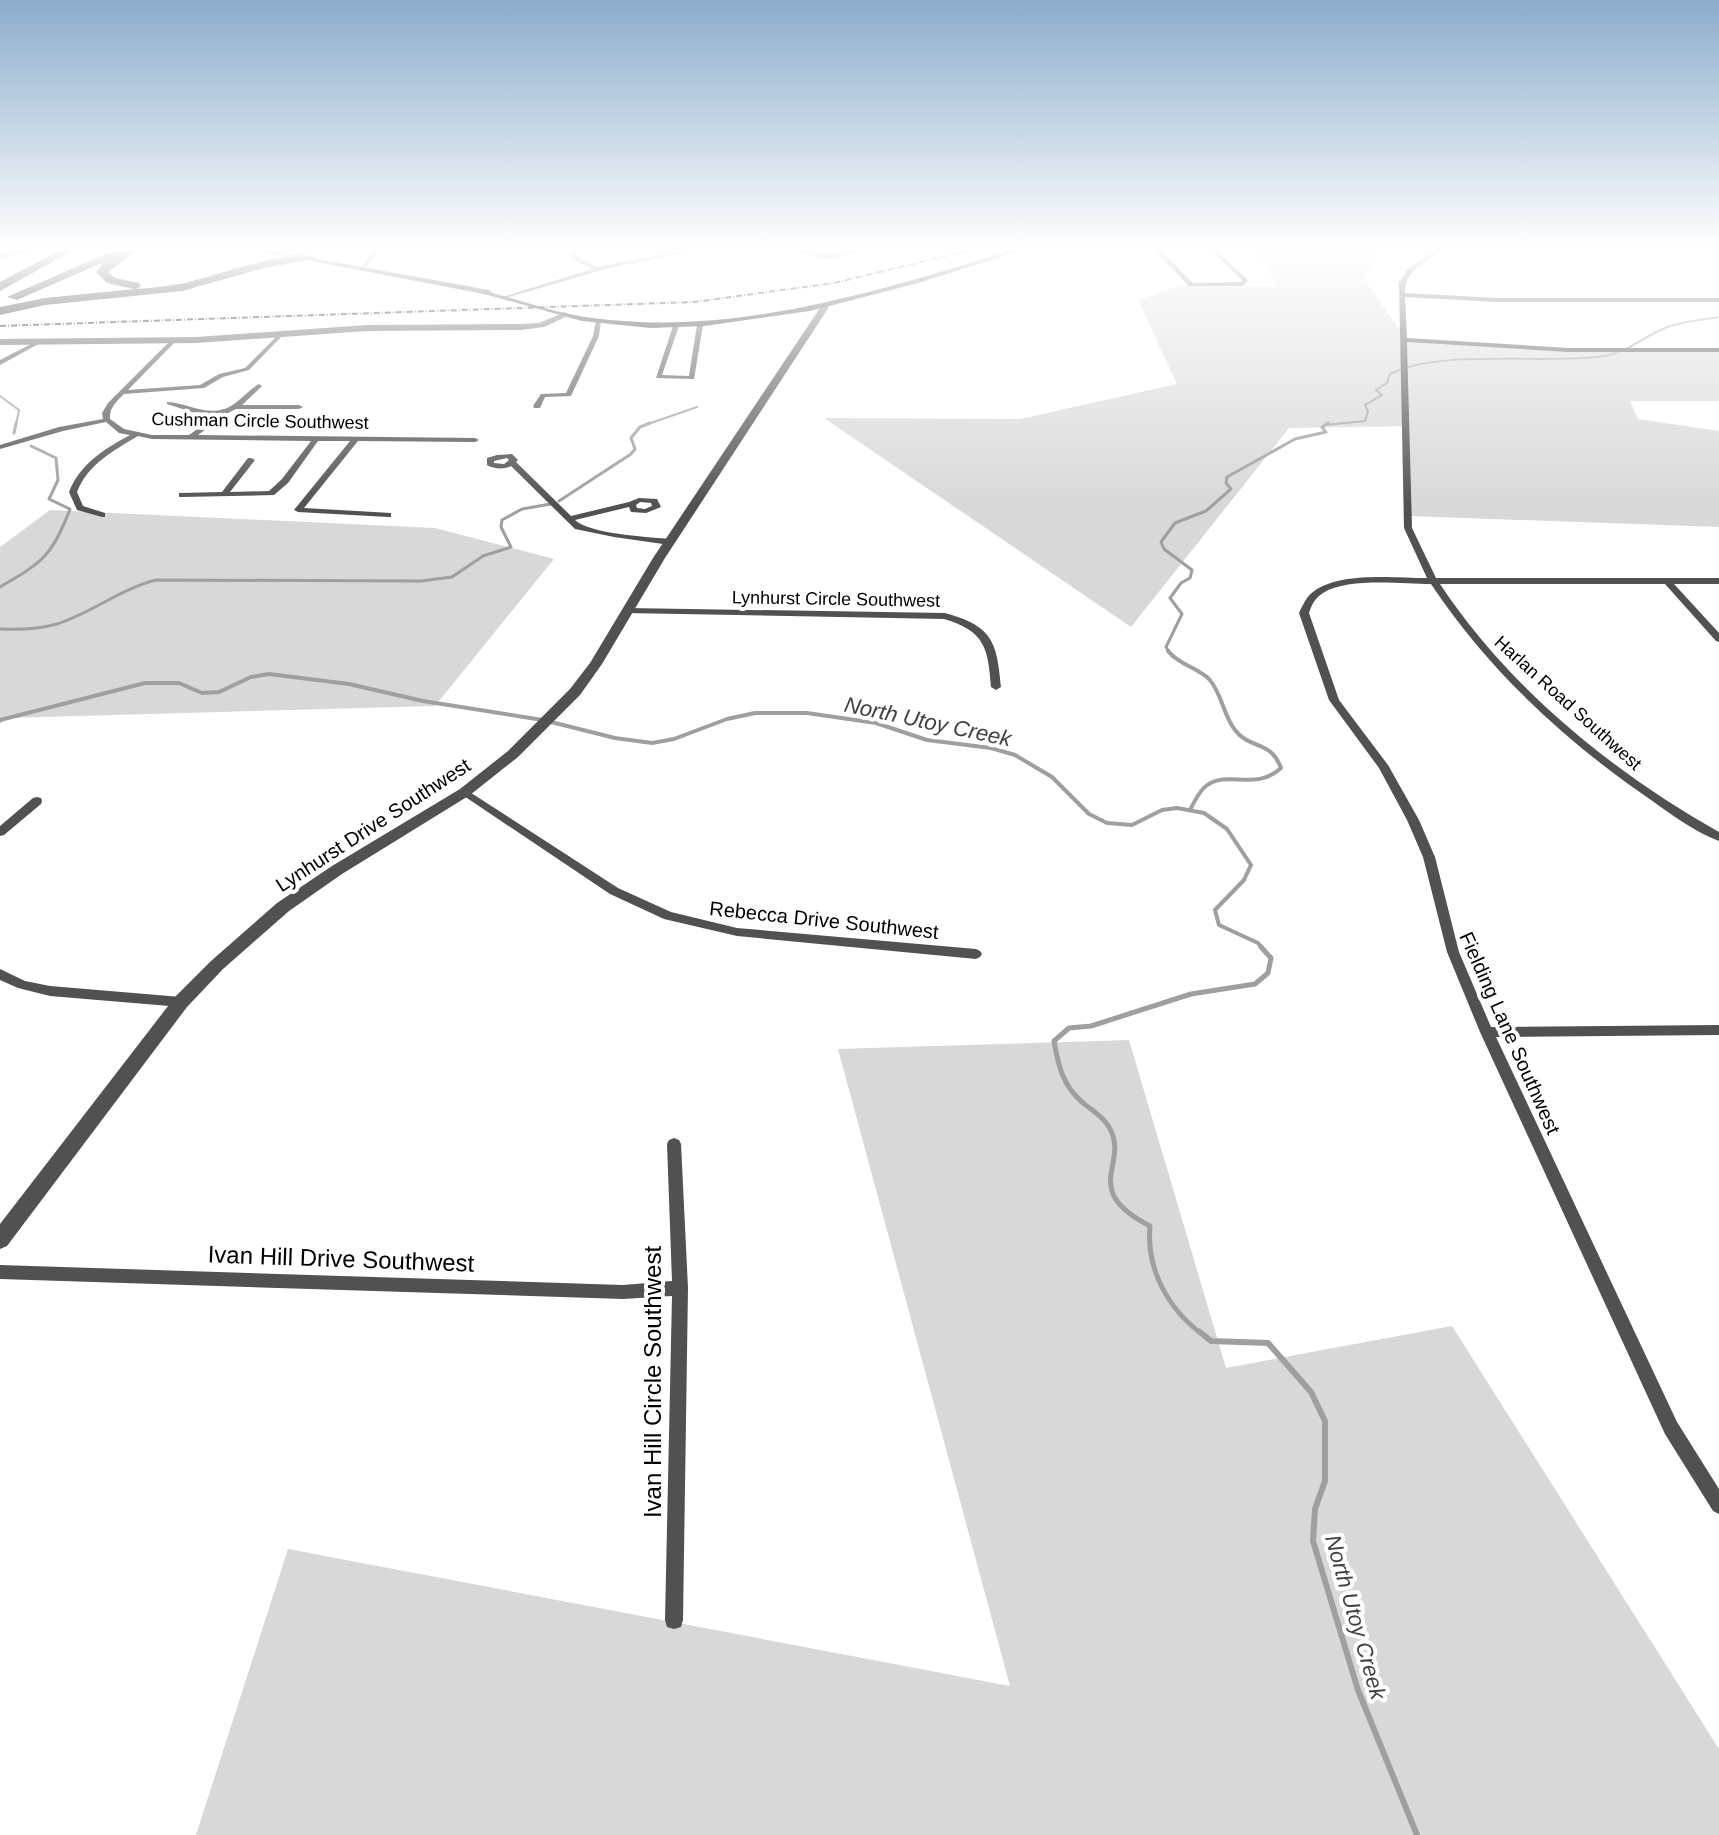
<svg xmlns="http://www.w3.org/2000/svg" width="1719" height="1835" font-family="Arial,sans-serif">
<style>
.green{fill:#d8d8d8}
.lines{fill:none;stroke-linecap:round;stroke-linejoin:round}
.stream-far4{stroke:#9f9f9f;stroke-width:2}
.stream-far3{stroke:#9f9f9f;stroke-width:3}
.stream-far2{stroke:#9f9f9f;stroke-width:4}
.stream-far1{stroke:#9f9f9f;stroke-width:5}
.stream{stroke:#9f9f9f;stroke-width:6}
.minor{fill:#515151;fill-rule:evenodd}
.tertiary{fill:#515151;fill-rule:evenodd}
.secondary{fill:#1e1e1e;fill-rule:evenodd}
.motorway{fill:#000;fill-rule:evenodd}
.rail{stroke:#000;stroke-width:2;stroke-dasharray:6 2 1 2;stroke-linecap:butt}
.labels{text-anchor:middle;stroke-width:8;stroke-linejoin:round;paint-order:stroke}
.far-street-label{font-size:18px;fill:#000;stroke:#fff}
.street-label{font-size:20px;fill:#000;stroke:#fff}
.water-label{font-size:22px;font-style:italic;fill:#404040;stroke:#fff}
.near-street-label{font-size:24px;fill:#000;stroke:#fff}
</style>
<rect width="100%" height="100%" fill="#fff"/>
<path class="green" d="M1256,250H1379L1365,280L1408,342L1563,351H1719V401H1630L1638,419L1719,431V527L1409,516L1408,426L1289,428L1131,627L824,418L1020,419L1177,384L1138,300L1179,286L1278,287Z
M50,510L435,528L554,559L435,706L6,718L0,724V547Z
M1129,1040L1226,1368L1452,1326L1719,1749V1835H196L288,1549L1010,1686L838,1049Z"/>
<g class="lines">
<path class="stream-far4" d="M0,396L19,410L16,425
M645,425L697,407
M1325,425L1365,421L1368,411L1365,405L1382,395L1376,390L1387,383L1390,374C1442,348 1544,365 1604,356C1628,352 1643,337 1665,328C1681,321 1702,320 1719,317"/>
<path class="stream-far3" d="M14,433L16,423
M559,501L631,454L635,449L631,438L640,427L650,423
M0,587C43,562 52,556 70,509L49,499L58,480L56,458L31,446
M0,629C19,630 39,629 57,624C92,613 120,589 156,580L421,581L452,577L483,556L511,547L501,527L502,520L522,509L551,504
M1170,653L1166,647L1182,614L1170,598L1181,583L1190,578L1192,570L1164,549L1161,542L1175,523L1206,511L1231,489L1226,483L1227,477L1295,439L1326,432L1322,427L1328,423"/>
<path class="stream-far2" d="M1168,651C1179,665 1197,667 1209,679C1222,693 1223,715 1235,730C1250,750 1270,739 1281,768C1255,792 1229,769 1206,786C1199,791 1195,801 1191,808
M0,720L145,683H179L202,693L219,692L251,677L269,674L349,684L423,701L543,720
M551,722L615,738L652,743L674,739L727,719L755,713H807L876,723L927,740L991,748L1015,755L1052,777L1089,814L1107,823L1132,825L1162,810L1177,808L1204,813L1227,829L1251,865L1244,880L1215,910L1219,925L1258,943L1263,949"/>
<path class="stream-far1" d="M1202,1334C1168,1309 1146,1269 1150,1226C1078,1189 1131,1164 1109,1127C1103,1116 1091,1110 1082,1102C1063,1086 1058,1065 1054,1041L1069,1028L1091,1026L1191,994L1255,984L1268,973L1271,958L1261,947"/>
<path class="stream" d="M1200,1332L1211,1341L1268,1343L1311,1392L1325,1421V1481L1315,1509L1313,1541L1358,1690L1417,1835"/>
<path class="minor" d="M27,250H36L0,259V255Z
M373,250H379L365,269H361Z
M573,250H578L574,255L597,267L686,250H696L609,268L502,299V297L592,269L569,257Z
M789,250C802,249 815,255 828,255C842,255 855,249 868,250L827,259Z
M1154,250H1160L1193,283L1241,282L1242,280L1211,250H1216L1248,280L1243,286H1189Z
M1436,250H1442C1425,263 1405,269 1405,293L1498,298H1719V302H1498L1405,297L1407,338L1569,348H1719V352H1569L1407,342L1412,528L1436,578H1719V584H1674L1719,633V642L1716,641L1665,584H1440C1509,688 1611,771 1719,832V841C1695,832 1672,815 1651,800C1566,742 1488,670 1431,584C1402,584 1348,577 1323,593C1315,598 1312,604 1309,613L1339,700L1388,765L1419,820L1435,857L1459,952L1491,1027L1719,1025V1035L1496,1037L1677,1422L1719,1489V1514L1713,1511L1665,1434L1480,1032L1447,952L1423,857L1407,820L1379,768L1329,700L1299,613C1303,605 1306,597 1313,592C1339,571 1396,578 1427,578L1404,528L1399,282L1409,268Z
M596,320L601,321L599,336L571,396L545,397L540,408H534L533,406L541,394L566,393L593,336Z
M700,323L703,325L694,379L656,378L673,326L676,324L679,326L662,375L689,376L697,325Z
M281,332L284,334L283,335L249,370L223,377L204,388L124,394C116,402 109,408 110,419L124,429L152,435H189L216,416L198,414L167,404V402C190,403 211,420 234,404C243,398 250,389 259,384L262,386L261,387L242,405H299L303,407L299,409H236L226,414L198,435L475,438L479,440L475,442L358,441L304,508L391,513V517H388L298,512L294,510L350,441H318L288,483L274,495L182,497H179V493L222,492L248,458H251L255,460L230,492L269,491L282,479L311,441L152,439L138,436C113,451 88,464 77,492L83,506L105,513V517H102L77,510L69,492C80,464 104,449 130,435L119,433L106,422L63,431L0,449V445L59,427L103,419L102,413L108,403L171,340L176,341L128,390L200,385L219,374L245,368Z
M39,340L44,341L0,365V360Z
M512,454L518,460L516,462L571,516L629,502L639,498L657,499L661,507L646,513L631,512L629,507L575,520C589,534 649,537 670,539L674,542L670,545L614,537L575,529L511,466C505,470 493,469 487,465V458L497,455ZM507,458L509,460L504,464L494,463V461ZM640,502L651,503L652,506L645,509L637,508L636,505Z
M628,608L945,613C992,626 997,641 1001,687L996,690L991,687C988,648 985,631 944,619L625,613L623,611Z
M465,789L618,888L671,912L737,928L976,949L980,951L982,954L980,957L976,959L737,936L664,919L610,894L461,794L460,792L461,790Z
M37,797L41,798L42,801L41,804L4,835L0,836V826L33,798Z
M0,969L25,981L50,986L181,997L186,999L187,1002L186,1005L181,1007L50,996L18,988L0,980Z
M674,1138L679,1140L681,1144L688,1288L683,1620L681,1627L674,1629L667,1627L665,1620L672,1296L623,1299L0,1279V1265L623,1285L672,1281L667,1144L669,1140Z"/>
<path class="tertiary" d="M822,305L829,307L665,558L602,664L580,695L518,757L470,795L342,874L289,911L223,969L187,1007L7,1246L0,1249V1224L175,997L211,961L277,903L332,866L460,789L508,751L570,689L590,663L653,558Z
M565,312L568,316L544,327L521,330L367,331L196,343L0,345V339L196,337L367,325L521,324L539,323Z"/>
<path class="secondary" d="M254,250H268L489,290L493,293C526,302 559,314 593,318C737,337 877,291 1013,250H1023L918,283L810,311L704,326L650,328L582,321L484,294Z"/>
<path class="motorway" d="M60,250H74L0,291V282Z
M115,250L120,252L138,250L108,272L115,278L139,283L141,286L136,289C153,288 169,286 185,283C211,277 299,246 318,258L264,268L182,291L45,305L0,315V307L45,298L134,289L107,283L96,272L104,262L17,300L7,297Z"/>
<path class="rail" d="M0,326L694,302L834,283L971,250"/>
</g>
<linearGradient id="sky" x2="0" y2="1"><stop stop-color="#8baccb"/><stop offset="0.49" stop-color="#fff"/><stop offset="1" stop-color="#fff" stop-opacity="0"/></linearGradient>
<rect width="1719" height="506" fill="url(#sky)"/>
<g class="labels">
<g class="far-street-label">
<text transform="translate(260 421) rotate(1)" y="6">Cushman Circle Southwest</text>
<text transform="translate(836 599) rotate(1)" y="6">Lynhurst Circle Southwest</text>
<text transform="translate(1568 703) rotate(42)" y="6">Harlan Road Southwest</text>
</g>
<g class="street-label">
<text transform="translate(373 825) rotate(-33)" y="7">Lynhurst Drive Southwest</text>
<text transform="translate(824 920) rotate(6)" y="7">Rebecca Drive Southwest</text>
<text transform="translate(1510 1033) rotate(66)" y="7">Fielding Lane Southwest</text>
</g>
<g class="water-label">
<text transform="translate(928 721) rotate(12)" y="8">North Utoy Creek</text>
<text transform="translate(1356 1617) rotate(74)" y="8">North Utoy Creek</text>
</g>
<g class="near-street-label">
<text transform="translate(341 1259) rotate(2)" y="8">Ivan Hill Drive Southwest</text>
<text transform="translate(653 1382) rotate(-90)" y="8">Ivan Hill Circle Southwest</text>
</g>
</g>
</svg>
